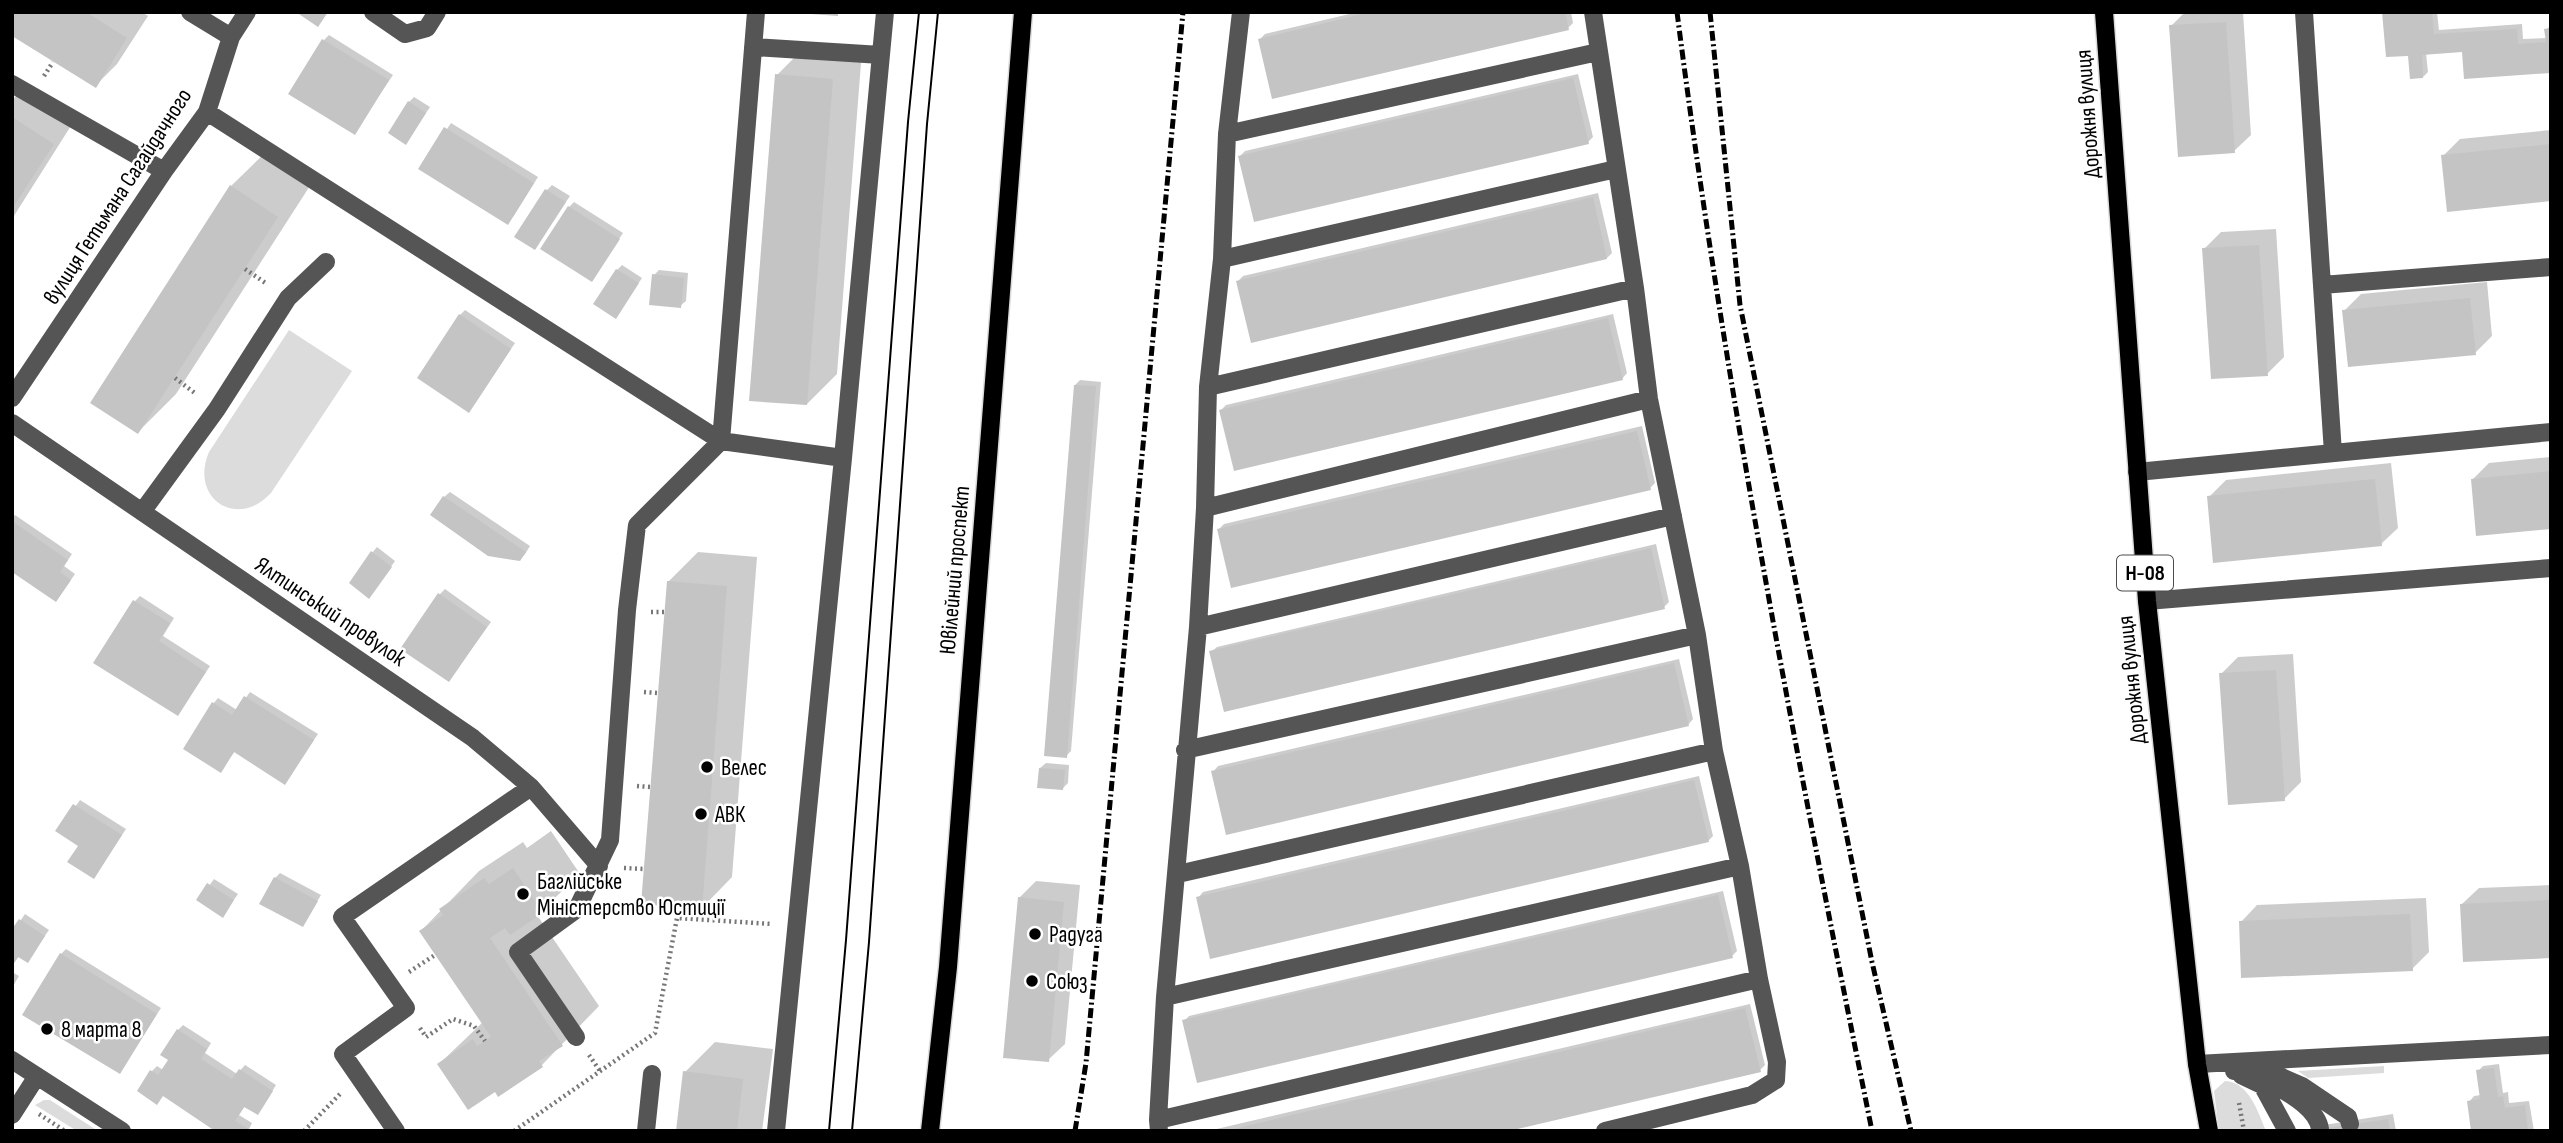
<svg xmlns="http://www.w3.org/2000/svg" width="2563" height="1143" font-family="'Sofia Sans Condensed',sans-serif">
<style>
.green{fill:#dcdcdc}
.shadow{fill:#0003}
.building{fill:#c4c4c4}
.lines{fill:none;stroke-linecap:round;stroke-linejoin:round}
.major-casing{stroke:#dbdbdb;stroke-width:21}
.path{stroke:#777;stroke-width:4.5;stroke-dasharray:2 3.5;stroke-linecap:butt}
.minor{stroke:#555;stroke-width:18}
.major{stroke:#000;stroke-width:18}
.tram{stroke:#000;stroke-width:2}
.rail{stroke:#000;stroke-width:5;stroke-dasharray:10 3.5 2 3.5;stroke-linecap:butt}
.poi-dot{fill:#000;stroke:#fff;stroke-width:2.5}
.labels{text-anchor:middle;stroke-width:5;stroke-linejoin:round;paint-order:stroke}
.shield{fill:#fff;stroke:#4c4c4c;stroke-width:2}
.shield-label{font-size:21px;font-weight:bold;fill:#000}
.street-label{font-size:23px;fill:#000;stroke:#fff}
.poi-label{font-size:23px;fill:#000;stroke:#fff;text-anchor:start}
</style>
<rect width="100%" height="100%" fill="#fff"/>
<path class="green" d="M289,330L352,371L271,493C237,530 189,498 209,452Z
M2384,1066V1073L2308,1078L2298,1071Z
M2225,1081C2249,1082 2258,1112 2266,1131H2219L2214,1091Z
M44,1100H50L98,1131H77L35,1105Z"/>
<path class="shadow" d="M12,12H142L148,16L117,64L95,86Z
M1358,12H1571L1573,23L1568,28L1260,39L1265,34Z
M2185,12H2243L2251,135L2234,151L2171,26Z
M2384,12H2437L2439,30L2522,24L2523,39L2547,38L2546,30L2551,25V71L2464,50L2426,53L2428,72L2423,77Z
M329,35L393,75L354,133L324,40Z
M807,45L862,50L837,374L807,404L777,75Z
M1578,74L1593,137L1588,142L1240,156L1245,151Z
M23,89L74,121L12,219V100Z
M414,97L430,107L406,143L409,102Z
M451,123L538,177L513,217L421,168Z
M2551,130V200L2443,156L2460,139Z
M269,149L315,178L176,394L138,432L231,186Z
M552,185L570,196L535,248L547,190Z
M1598,193L1612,253L1607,258L1238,281L1243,276Z
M574,202L623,233L592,280L569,207Z
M2276,229L2284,357L2267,374L2204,249L2221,232Z
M622,265L642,278L616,317L617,270Z
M659,270L688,273L686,301L680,306L654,275Z
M2487,282L2492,336L2475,353L2344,311L2361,294Z
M465,310L515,343L474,405L460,315Z
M1613,314L1627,373L1622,379L1221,410L1226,405Z
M1080,380L1101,382L1071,751L1066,756L1075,385Z
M1642,426L1655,483L1650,488L1219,529L1224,524Z
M2551,457V527L2472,480L2489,463Z
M2391,463L2398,528L2381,544L2209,497L2226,480Z
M450,492L530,546L525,554L520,559L444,497Z
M15,515L72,554L64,566L75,574L61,594L12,570V518Z
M1656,544L1669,602L1664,607L1211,652L1217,647Z
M377,547L395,561L374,591L372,553Z
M698,552L757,557L732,877L702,908L668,582Z
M445,589L491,622L449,680L440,594Z
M140,596L174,618L163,636L210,666L178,714L135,601Z
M2293,654L2301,782L2284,799L2221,674L2238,657Z
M1679,659L1693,719L1688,725L1213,772L1218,766Z
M250,692L318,734L285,783L235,751L221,770L213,704L218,698L237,710Z
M1046,763L1069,765L1068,783L1063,788L1040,768Z
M1699,776L1713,836L1708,841L1198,898L1203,892Z
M80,800L126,829L94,877L81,845L58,831Z
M551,831L580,874L537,915L599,1006L542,1065L499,1095L495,1089L439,1064L483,1022L421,931L479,871L523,842L527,848Z
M280,873L321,895L303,925L275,878Z
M214,879L238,894L223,915L199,900Z
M1036,881L1080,885L1065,1044L1048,1060L1019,898Z
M2551,885V956L2462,904L2479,888Z
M1723,891L1737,951L1732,956L1184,1021L1189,1016Z
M2426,898L2429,952L2412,969L2241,922L2257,905Z
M25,914L49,930L27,961L19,956L12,966V925L16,927Z
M66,949L161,1008L120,1072L61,954Z
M12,972L19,976L12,988Z
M1750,1004L1765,1065L1760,1070L1502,1131H1208Z
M183,1025L211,1043L205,1053L237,1074L245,1065L276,1085L262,1108L245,1106L239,1115L252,1123L248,1131H217L164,1094L157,1102L152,1071L157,1066L163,1070L170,1059L178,1030Z
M715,1042L773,1049L762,1131H677L685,1072Z
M2499,1064L2503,1093L2508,1092L2509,1103L2529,1101L2534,1131H2473L2469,1102L2474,1096L2481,1095L2478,1071L2483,1066Z
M2393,1114L2396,1131H2313L2318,1126Z"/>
<path class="building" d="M12,12H86L127,38L96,88L12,36Z
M296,12H328L318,27Z
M811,12H838V16L811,14Z
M1371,12H1565L1569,30L1272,99L1258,39Z
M2382,12H2432L2434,34L2517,29L2518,44L2546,42L2544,29L2551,28V73L2464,79L2462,52L2422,55L2423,78L2410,79L2408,56L2386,57Z
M2226,22L2235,153L2178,157L2169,25Z
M322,39L389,80L355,135L288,94Z
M775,74L833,79L807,405L749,401Z
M1573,78L1589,144L1254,222L1238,156Z
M408,101L426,113L406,145L388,133Z
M12,117L54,144L12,209Z
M444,127L534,183L508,225L418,169Z
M2551,144V201L2447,212L2441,155Z
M230,185L278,217L138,434L90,403Z
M545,189L566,202L535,250L514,237Z
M1593,197L1607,259L1251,343L1236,281Z
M568,206L620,239L592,282L540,249Z
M2259,245L2268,376L2211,379L2202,248Z
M616,269L639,283L616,319L593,304Z
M652,274L684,278L681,308L649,305Z
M2470,298L2476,355L2348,367L2342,310Z
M459,314L511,349L469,413L417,378Z
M1608,318L1623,380L1234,471L1219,410Z
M1074,385L1096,386L1067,758L1044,756Z
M1637,431L1651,490L1231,588L1217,529Z
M2551,471V529L2476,536L2471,479Z
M2375,479L2382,546L2213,563L2207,496Z
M443,496L526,552L520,561L488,556L430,515Z
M12,521L68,560L60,572L71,580L56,602L12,572Z
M1651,548L1665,609L1224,712L1209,651Z
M371,551L392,567L369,599L349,583Z
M667,581L727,586L702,909L641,904Z
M438,593L487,627L449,682L400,649Z
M133,600L170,623L159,641L206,672L178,716L93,663Z
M1674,663L1689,726L1226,835L1211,771Z
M2276,670L2285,801L2228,805L2219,673Z
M244,696L314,740L285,785L234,752L221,773L183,749L212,702L232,715Z
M1039,768L1065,770L1063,790L1037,788Z
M1694,780L1709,842L1210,959L1196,897Z
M73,804L122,835L94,879L67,862L78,846L55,831Z
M513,868L543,913L510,935L505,928L490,938L563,1046L539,1061L543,1067L498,1097L495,1092L468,1110L437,1064L473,1039L477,1046L491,1037L419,931L443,915L439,909L484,878L489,884Z
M274,877L318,901L303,927L259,904Z
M207,883L234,900L223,918L196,900Z
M1718,895L1733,958L1197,1083L1182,1020Z
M1018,897L1064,902L1049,1062L1003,1058Z
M2551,900V958L2463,962L2460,904Z
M2410,914L2413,971L2241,978L2239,921Z
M19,919L45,936L28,963L18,957L12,966V929Z
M60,953L157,1014L120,1074L22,1015Z
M1745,1008L1761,1072L1509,1131H1225Z
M177,1029L207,1049L201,1059L232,1079L239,1069L273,1091L258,1115L244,1107L235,1121L248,1129L247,1131H215L163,1096L157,1105L137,1091L150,1070L158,1075L168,1060L160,1055Z
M2494,1068L2498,1097L2503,1096L2505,1108L2525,1105L2528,1131H2471L2467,1101L2480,1099L2476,1070Z
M683,1071L743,1079L737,1131H676Z
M2388,1119L2390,1131H2320V1129Z"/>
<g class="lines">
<g class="major-casing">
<path id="major" d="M2104,12L2147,601L2197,1064L2209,1131
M930,1131L948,967L1023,12"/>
</g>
<path class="path" d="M44,76L53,62
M245,269L267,284
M175,378L196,394
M651,612H664
M644,692L658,693
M637,786L650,787
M624,868L644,869
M409,972L435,955
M420,1028L426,1037L453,1019L474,1026L485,1041
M589,1055L600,1071
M2239,1103L2244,1131
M39,1114L65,1131
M304,1131L340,1094
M514,1131L655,1033L677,918L772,924"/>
<path class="minor" d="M190,12L231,37
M373,12L405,34L427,28L437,12
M1593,12L1635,288L1649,399L1697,635L1714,751L1740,866L1759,979L1777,1062L1776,1080L1752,1095L1605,1131
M2304,12L2333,453
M753,47L881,55
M12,84L164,171
M207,112L721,441L843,458
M1227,134L1598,52
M1222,259L1616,169
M2322,285L2551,267
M1208,387L1635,288
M12,398L164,171L207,112L231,37L247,12
M12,423L473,738L531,787L599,866
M2137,472L2551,432
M1205,508L1649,399
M142,512L217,409L288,298L326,262
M2147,601L2551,568
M1198,627L1673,516
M1185,750L1697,635
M1178,874L1714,751
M1165,997L1740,866
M576,1037L518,952L577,909L610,840L627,610L637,525L721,441L756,12
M12,1060L122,1131
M2197,1064L2551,1045
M2234,1071L2277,1075L2302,1086L2348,1117L2350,1124
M2241,1075L2262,1085L2287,1131
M2271,1083C2288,1093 2317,1108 2320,1129
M12,1115L37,1076
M1158,1120L1759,979
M396,1131L343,1054L406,1008L342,917L531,787
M646,1131L652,1074
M776,1131L843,458L885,12
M1159,1131L1158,1120L1165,997L1198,627L1205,508L1208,387L1222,259L1227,134L1241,12"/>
<use href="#major" class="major"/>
<path class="tram" d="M829,1131L846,940L908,122L919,12
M852,1131L869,942L927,124L938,12"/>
<path class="rail" d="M1677,12C1725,388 1797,760 1872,1131
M1710,12L1740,305L1872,962L1911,1131
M1075,1131L1086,1063L1183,12"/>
</g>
<g class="poi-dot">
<circle cx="707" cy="767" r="7"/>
<circle cx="701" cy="814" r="7"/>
<circle cx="523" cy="894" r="7"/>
<circle cx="1035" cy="934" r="7"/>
<circle cx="1032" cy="981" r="7"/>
<circle cx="47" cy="1029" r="7"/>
</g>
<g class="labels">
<rect class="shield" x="2117" y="555.5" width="56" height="35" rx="5"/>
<g class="shield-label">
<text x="2145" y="580">Н-08</text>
</g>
<g class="street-label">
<text transform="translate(2087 114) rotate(-94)" y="8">Дорожня вулиця</text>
<text transform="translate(117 196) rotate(-57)" y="8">вулиця Гетьмана Сагайдачного</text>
<text transform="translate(954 570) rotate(-85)" y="8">Ювілейний проспект</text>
<text transform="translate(331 611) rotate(34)" y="8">Ялтинський провулок</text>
<text transform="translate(2131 680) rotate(-96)" y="8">Дорожня вулиця</text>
</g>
<g class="poi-label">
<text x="721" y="775">Велес</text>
<text x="715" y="822">АВК</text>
<text x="537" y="889">Баглійське<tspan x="537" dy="26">Міністерство Юстиції</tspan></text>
<text x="1049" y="942">Радуга</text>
<text x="1046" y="989">Союз</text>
<text x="61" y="1037">8 марта 8</text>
</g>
</g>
<rect width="2563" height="1143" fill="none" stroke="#000000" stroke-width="28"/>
</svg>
